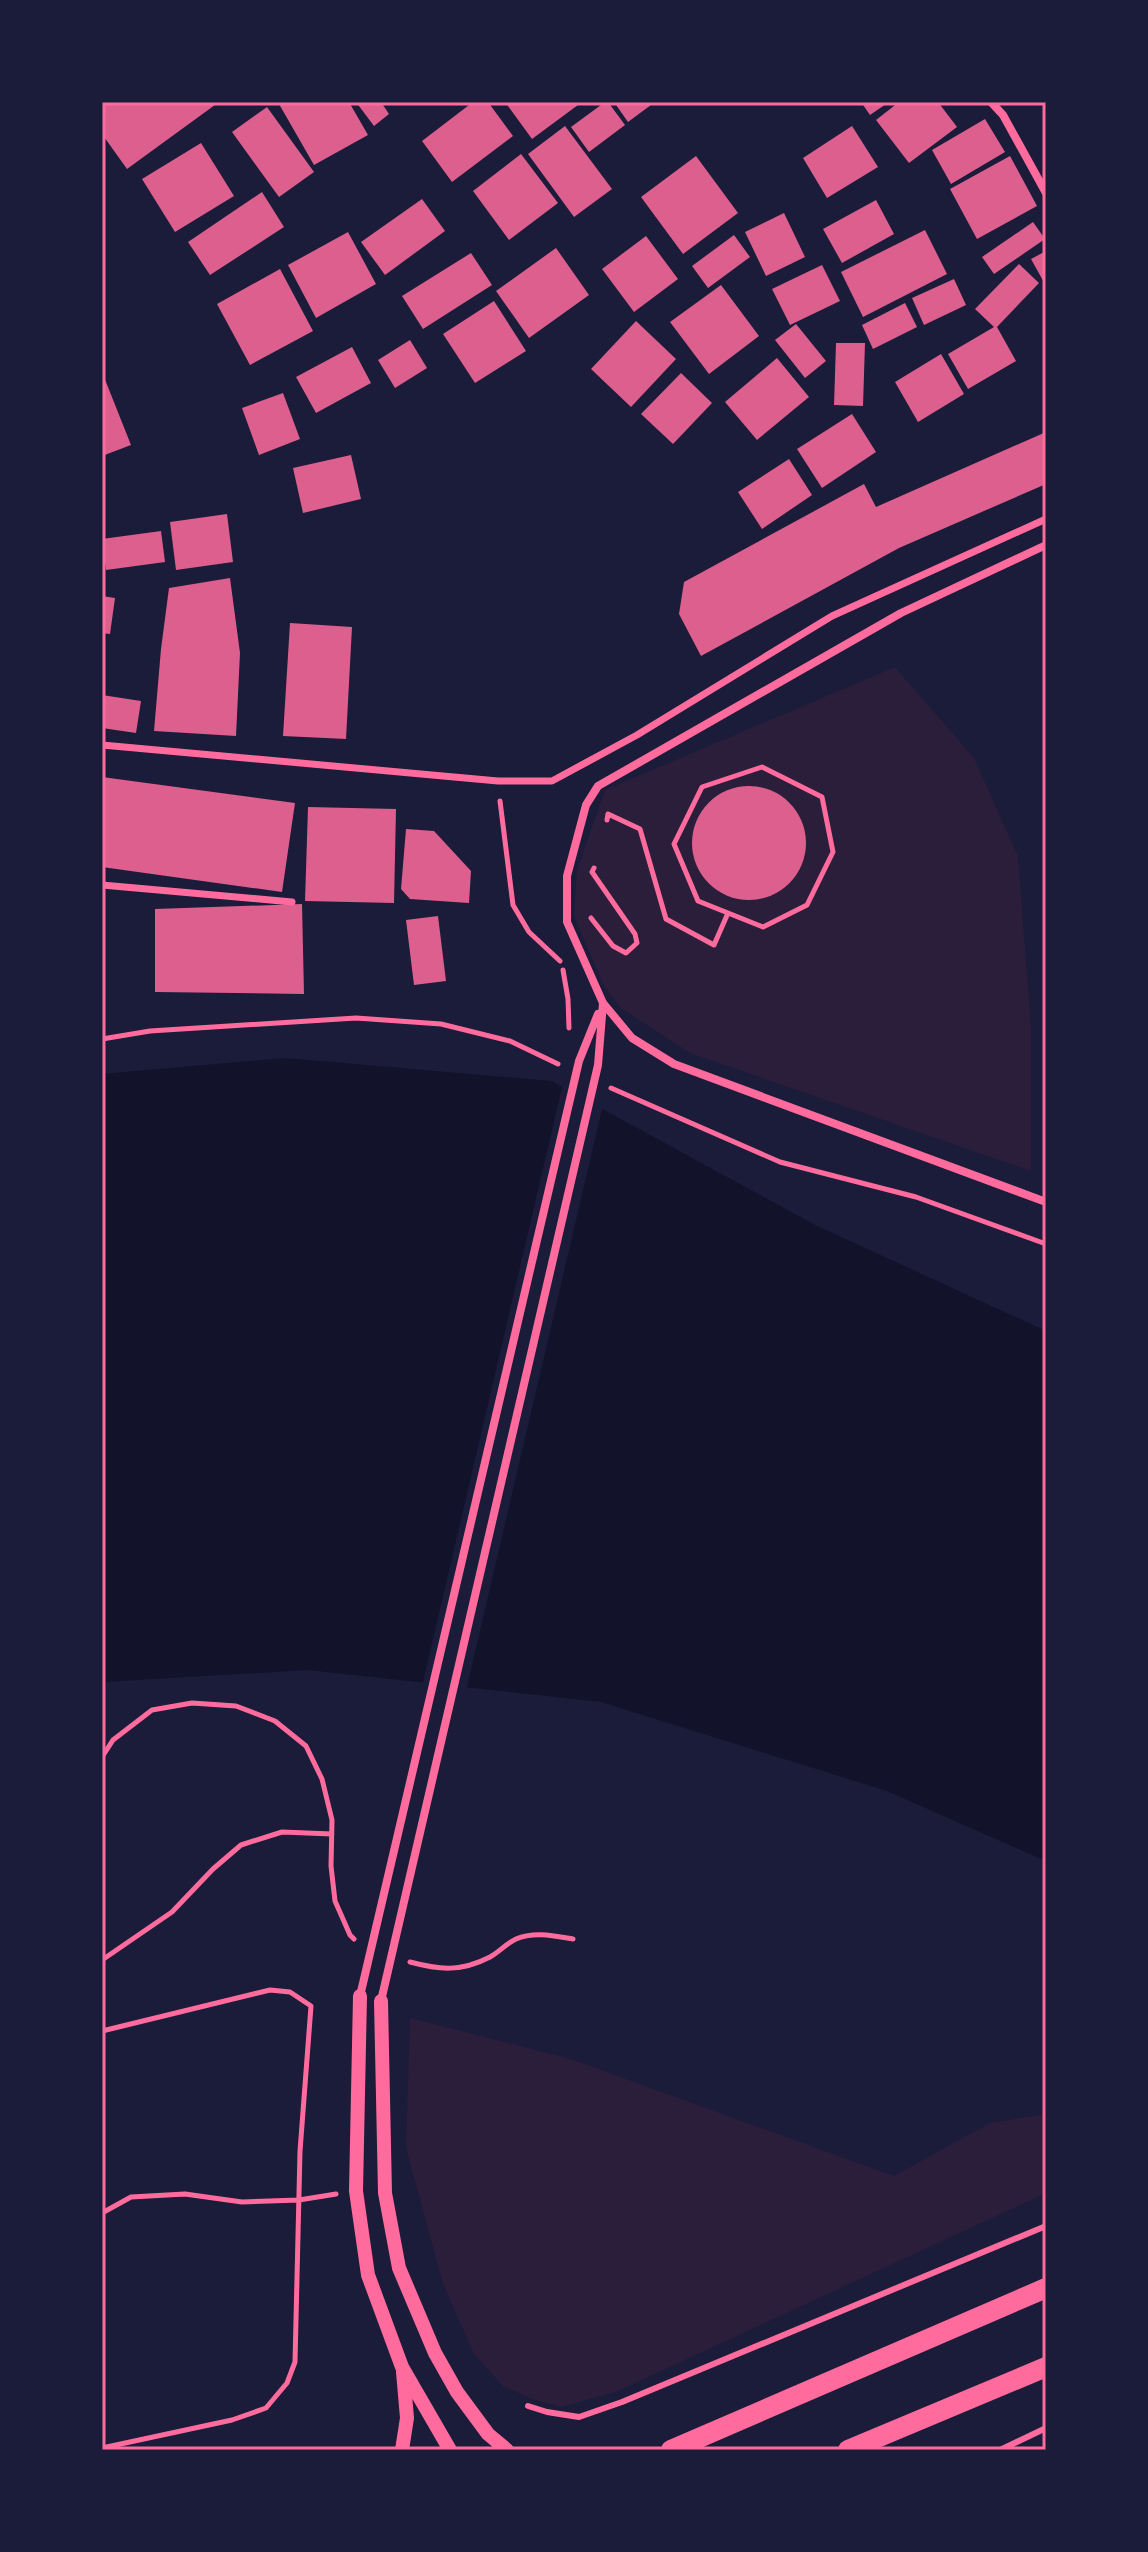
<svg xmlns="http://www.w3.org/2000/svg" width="1148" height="2552" font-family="'Roboto Condensed',sans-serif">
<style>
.green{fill:#2a1e3b}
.water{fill:#12122b}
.pier{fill:#1b1b3a}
.building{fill:#dd5f8e}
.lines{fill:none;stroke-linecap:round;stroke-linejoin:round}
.path{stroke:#ff6b9d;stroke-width:5}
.service{stroke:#ff6b9d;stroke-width:6}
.pedestrian{stroke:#ff6b9d;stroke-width:7}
.minor{stroke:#ff6b9d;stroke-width:8}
.tertiary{stroke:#ff6b9d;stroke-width:14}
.primary{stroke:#ff6b9d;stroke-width:20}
.neatline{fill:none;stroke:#ff6b9d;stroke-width:3}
</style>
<rect width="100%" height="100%" fill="#1b1b3a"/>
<path class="green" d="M895,667L974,758L1018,856L1031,1027V1171L690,1053L621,1008L604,986L574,916L577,870L605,790Z
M410,2018L571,2059L894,2176L990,2123L1046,2114V2193L618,2391L562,2407L532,2399L503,2386L474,2354L443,2284L406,2148Z"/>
<path class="water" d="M285,1058L551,1081L815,1225L1046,1331V1861L887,1791L601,1702L308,1670L102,1682V1074Z"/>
<path class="pier" d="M563,1083L603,1105L466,1691L422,1686Z"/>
<path class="building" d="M106,102H219L127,169L102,134V105Z
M282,102H349L368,135L314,165L279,104Z
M356,102H381L389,114L374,126Z
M473,102H488L513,136L452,182L422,141Z
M505,102H582L532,139Z
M605,102H608L625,125L589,152L571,127Z
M614,102H655L628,122Z
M861,102H889L870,115Z
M899,102H938L957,127L909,163L876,120Z
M267,107L314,172L279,197L232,132Z
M985,119L1005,152L951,184L932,150Z
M565,126L612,189L574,217L528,154Z
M852,126L878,167L827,198L803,158Z
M201,143L234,196L175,232L142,179Z
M521,154L558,203L509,240L473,191Z
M696,156L738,213L683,254L641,197Z
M1010,156L1037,206L977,239L950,189Z
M262,192L284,227L210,275L188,242Z
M422,199L445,231L385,275L361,242Z
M876,200L894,234L842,263L823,229Z
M784,213L805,257L766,276L745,232Z
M1033,222L1045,239L994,274L982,257Z
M925,230L947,274L863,317L841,272Z
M348,232L376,284L316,318L288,265Z
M734,235L750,257L708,288L692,266Z
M646,236L678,279L634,312L602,269Z
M556,248L589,295L529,338L496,291Z
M1046,251V286L1031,259Z
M471,253L492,285L423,329L402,296Z
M1019,264L1039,283L997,327L1016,361L968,389L948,354L994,327L975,309Z
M822,265L840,301L790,325L772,289Z
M280,269L313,331L250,365L217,304Z
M954,279L966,305L924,325L912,298Z
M721,285L759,336L709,374L670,322Z
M494,301L526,351L475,383L443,334Z
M905,303L917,327L873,349L862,325Z
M636,321L676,359L631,407L591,369Z
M796,324L826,361L805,378L775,340Z
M410,340L427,368L395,388L378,360Z
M836,343H865L863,406L834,405Z
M352,347L371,383L316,413L296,377Z
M941,354L964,394L918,422L895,382Z
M777,358L809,397L757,440L725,402Z
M102,372L131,445L102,456Z
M681,373L712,403L673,444L641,414Z
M283,393L300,439L259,455L242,408Z
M852,414L876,452L822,488L797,449Z
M1046,432V484L899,548L701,656L679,614L684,582L864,484L876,507Z
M351,455L361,499L303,513L293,468Z
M789,459L812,495L762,529L738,492Z
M227,514L233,562L176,570L170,522Z
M161,531L165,562L106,570L102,539Z
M230,578L240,653L236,736L154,731L161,649L169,588Z
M102,596L115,598L110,634L102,633Z
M290,623L352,627L346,739L283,736Z
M102,695L141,701L136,733L102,728Z
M102,777L295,803L282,892L102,867Z
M692 843a57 57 0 1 1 114 0a57 57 0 1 1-114 0Z
M308,807L396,809L394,903L305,901Z
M406,829L434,831L471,871L469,903L410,899L401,889Z
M302,904L304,994L155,992V909Z
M438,916L446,981L414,985L406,920Z"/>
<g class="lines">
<path class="path" d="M762,767L822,797L833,852L807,905L763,927L698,901L674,844L702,787Z
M500,801L513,905L529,932L560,961
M607,820L608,814L640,829L666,919L714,945L728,913
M591,918L613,946L626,953L637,943L635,934L592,872L594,868
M563,970L568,999L569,1028
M102,1039L150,1031L356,1018L441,1024L510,1041L558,1064
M611,1088L780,1162L916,1197L1046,1244
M102,1757L113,1740L152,1710L192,1703L236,1706L275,1721L306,1746L322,1779L332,1820L331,1866L335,1901L350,1935L354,1939
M102,1960L172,1912L213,1869L241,1845L282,1832L332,1834
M410,1962C440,1970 461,1972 490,1957C499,1952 507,1943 516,1939C534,1931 555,1936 573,1939
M102,2031L270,1990L290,1992L311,2006L300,2151L295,2362L287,2383L266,2408L232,2420L102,2448
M102,2213L131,2197L185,2194L242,2202L299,2200L336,2194"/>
<path class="service" d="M528,2406L547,2412L579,2417L622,2402L1046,2226
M1000,2450L1046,2428"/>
<path class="pedestrian" d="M102,745L498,781H552L637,735L832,616L1046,519
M102,885L292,902"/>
<path class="minor" d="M991,102L1003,115L1046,193
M1046,545L901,613L598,786L586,805L567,876V922L603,1003L632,1038L674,1064L1046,1202
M360,1996L579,1061L598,1014
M381,2001L598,1065L603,1003"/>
<path class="tertiary" d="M360,1996L356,2191L368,2275L402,2367L450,2450
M381,2001L385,2193L399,2268L435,2353L457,2392L488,2434L507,2450
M402,2450L407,2418L403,2372"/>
<path class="primary" d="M671,2450L1046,2288
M848,2450L1046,2367"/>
</g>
<rect width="1148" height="2552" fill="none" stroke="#1b1b3a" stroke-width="208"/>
<rect x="104" y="104" width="940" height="2344" class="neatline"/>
</svg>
